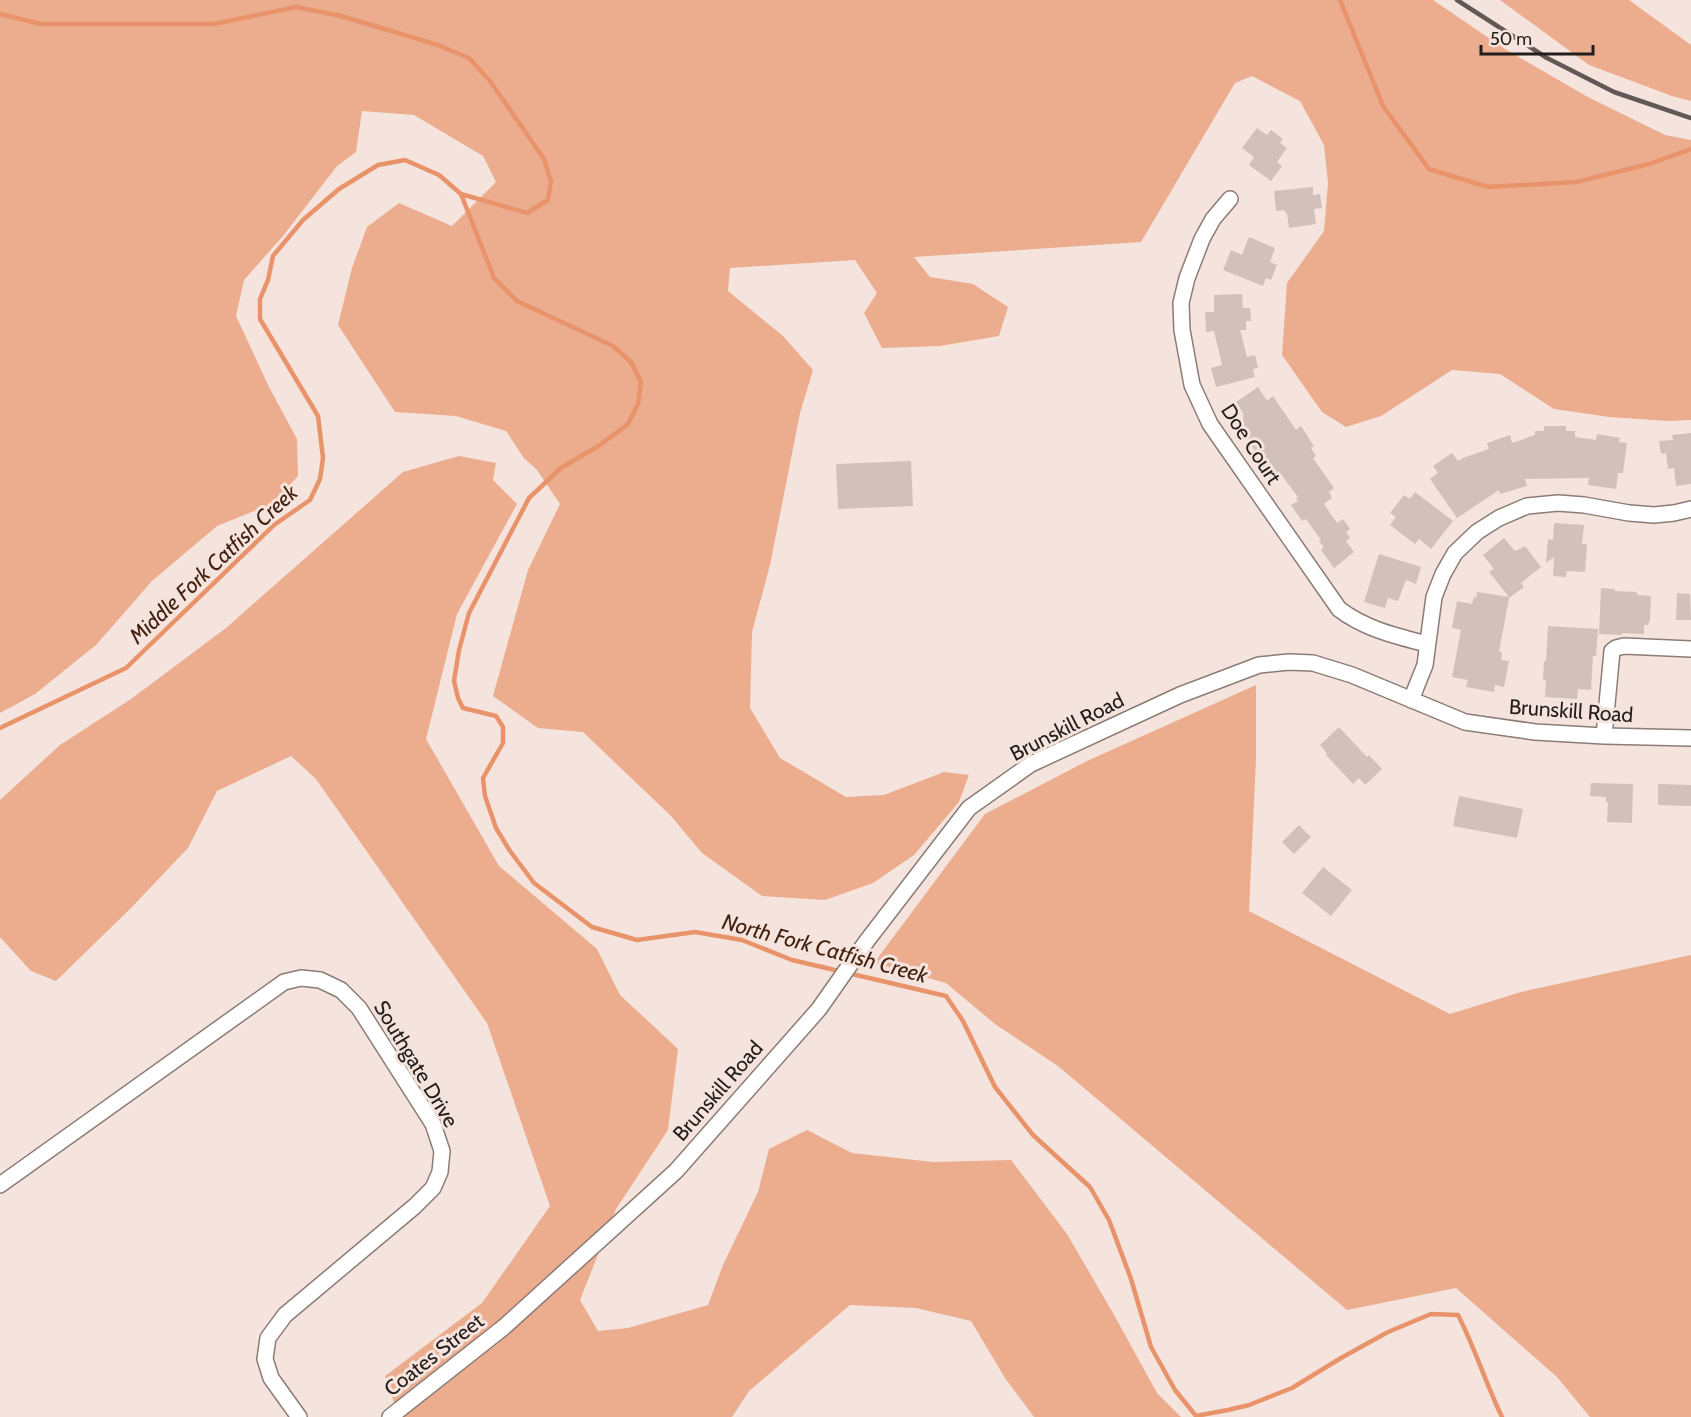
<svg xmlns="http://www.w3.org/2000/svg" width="1691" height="1417" font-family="Cabin,sans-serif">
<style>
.green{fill:#ecac8e}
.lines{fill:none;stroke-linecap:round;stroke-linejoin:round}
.stream{stroke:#e8936a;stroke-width:4.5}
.building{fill:#d1c1ba}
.street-casing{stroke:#8b7c75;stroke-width:18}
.street{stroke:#fff;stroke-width:15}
.rail{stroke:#625855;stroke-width:4.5}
.labels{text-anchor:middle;stroke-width:6;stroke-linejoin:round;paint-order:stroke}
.street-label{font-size:21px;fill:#231d1b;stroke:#f5e4dd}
.water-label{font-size:22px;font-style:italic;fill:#432111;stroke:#f5e4dd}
</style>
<rect width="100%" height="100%" fill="#f5e4dd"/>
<path class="green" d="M0,0H1433L1505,49L1586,96L1665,135L1691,140V420L1669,421L1609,417L1554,409L1500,374L1452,370L1381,416L1346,427L1322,412L1282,355L1287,283L1324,231L1328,183L1324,145L1300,101L1252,76L1235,83L1141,242L914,257L930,277L973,284L1008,307L999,336L940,346L882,348L864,313L877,293L855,260L730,268L728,291L783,336L813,370L800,413L770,565L752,632L750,708L780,758L846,797L884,795L944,772L969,775L959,802L914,855L873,883L825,900L762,896L702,853L671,816L583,732L538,728L493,696L528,570L560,504L537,470L524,458L506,431L456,416L395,412L338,325L352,268L367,227L399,203L452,226L496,182L483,156L414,115L362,111L356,152L337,166L283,236L244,280L236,316L269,387L297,439L298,476L274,503L217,526L152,581L96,645L35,694L0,713Z
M1500,0H1629L1691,45V101L1672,96L1589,65Z
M459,456L496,463L493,480L517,504L457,614L426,739L499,866L597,949L620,995L678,1049L668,1130L616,1209L580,1300L598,1331L628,1328L708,1305L723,1265L758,1192L769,1149L807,1130L852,1153L933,1162L1011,1160L1067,1234L1113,1313L1157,1393L1181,1417H1034L1005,1378L971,1321L916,1308L850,1305L749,1391L732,1417H399L385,1376L482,1303L550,1206L487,1023L316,779L291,756L217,791L188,848L130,909L56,981L31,971L0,937V800L60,745L131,699L226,628L403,472Z
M1256,685V759L1249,911L1450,1014L1521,992L1691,955V1417H1590L1557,1377L1456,1288L1347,1310L1058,1066L995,1024L946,983L874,963L985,814L1087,761Z"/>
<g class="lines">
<path class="stream" d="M1340,0L1383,106L1429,169L1488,187L1576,182L1649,164L1691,149
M0,14L41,24H214L296,7L341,16L438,45L469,58L490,81L544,159L551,181L548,200L527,213L461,194L439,175L405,160L378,165L339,189L303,220L273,256L268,280L260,299V319L318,416L323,458L320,479L310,500L274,525L126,668L0,728
M461,194L494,278L517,301L613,346L631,362L641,382L638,404L628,424L600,445L561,468L529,498L469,613L459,650L454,681L458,698L463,708L496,716L503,727V743L483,778L485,796L496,828L510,851L534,883L592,927L637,940L695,932L742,940L792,960L946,996L963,1021L995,1087L1033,1135L1090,1187L1109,1220L1131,1279L1151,1347L1175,1390L1196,1416L1228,1410L1249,1405L1292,1388L1341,1358L1388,1332L1431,1314L1458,1315C1475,1348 1486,1384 1502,1417"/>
</g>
<path class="building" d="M1257,128L1267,135L1271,130L1283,139L1280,143L1287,148L1277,162L1282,166L1271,181L1249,165L1254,157L1242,148Z
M1313,187V195L1320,194L1322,208L1314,209L1316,224L1289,228L1287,213H1285V210L1276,211L1274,191Z
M1249,237L1275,248L1270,262L1277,265L1271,280L1266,278L1263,286L1223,270L1231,250L1242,255Z
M1242,294L1243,308H1250L1251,321H1246V330H1240L1247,357L1255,355L1258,368L1253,369L1255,377L1216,387L1211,368L1222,365L1214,331L1206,332L1205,312H1214V295Z
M1258,387L1267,401L1273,396L1296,430L1301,426L1314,446L1311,448L1316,456L1313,458L1334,488L1329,492L1332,498L1324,504L1337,523L1343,519L1350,529L1346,532L1350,538L1346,541L1354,552L1334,568L1321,550L1324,547L1319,541L1321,540L1306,519L1302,521L1291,505L1298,501L1296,498L1298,497L1280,473L1272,478L1237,423L1244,418L1242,415H1244L1236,402Z
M1544,426H1566V431H1575V437L1596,440L1597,434L1620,438L1619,442L1627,443L1623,473H1618L1616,489L1588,485L1589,478L1525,479L1527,486L1500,494L1499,490L1457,518L1430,479L1438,473L1433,466L1452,453L1458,461L1463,458L1489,449L1487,443L1510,435L1512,443L1535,435V431H1544Z
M1691,433V484L1676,486L1674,468L1668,469L1666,453L1661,454L1659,441L1673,440L1672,435Z
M911,461L913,506L838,509L836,464Z
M1415,492L1453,521L1431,549L1419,539L1415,544L1390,525L1396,517L1390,513L1404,495L1410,499Z
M1554,523L1584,525L1582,544H1587L1585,572L1567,571L1566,577L1553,576L1554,557L1546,563L1548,539L1553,540Z
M1504,538L1515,551L1525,546L1541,567L1521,583L1524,587L1509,598L1499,652H1502L1501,660L1509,661L1504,687L1495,685L1494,692L1466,687L1468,680L1452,677L1461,630L1452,628L1457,601L1472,604L1474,597L1476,598L1477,592L1509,597L1489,572L1494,569L1483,555Z
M1379,554L1421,567L1416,584L1406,580L1398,601L1388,598L1385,608L1364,602Z
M1601,588L1615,589V591L1637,592V595L1651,596L1650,620L1648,625H1644V634L1622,633V635L1599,634Z
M1677,593L1690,594L1691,620H1676Z
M1548,626L1598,629L1596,656H1593L1591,690L1578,689L1577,699L1545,697L1546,680H1543L1544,661H1546Z
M1339,727L1367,757L1369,755L1382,769L1365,785L1359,778L1353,784L1326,755L1327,753L1320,745Z
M1591,783L1633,784L1632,823L1607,822L1608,803L1606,802V797L1590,796Z
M1658,784L1691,785V806L1658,805Z
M1459,796L1523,809L1517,838L1453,826Z
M1299,825L1311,837L1294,854L1282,842Z
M1323,867L1352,890L1331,916L1302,893Z"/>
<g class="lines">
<g class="street-casing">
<path id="street" d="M1230,199L1213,219L1202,239L1187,278L1181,303L1182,330L1192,385L1210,424L1339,609C1365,629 1396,636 1427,644
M1411,700L1425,665L1434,597L1443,574L1455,553L1477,532L1499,518L1527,506L1558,503L1584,505L1629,513L1654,515L1674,513L1691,509
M1604,736L1612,651L1616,648L1624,646L1691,649
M0,1185L284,982L301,978L320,980L341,990L359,1008L433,1124L442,1151L440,1172L433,1188L415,1206L285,1315L268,1338L265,1359L271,1378L299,1417
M390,1417L504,1327L676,1171L819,1009L866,942L969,808L1031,764L1180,695L1259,665L1289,662L1313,663L1352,675L1465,722L1535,732L1604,736L1691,738"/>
</g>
<use href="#street" class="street"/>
<path class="rail" d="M1457,0L1547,58L1614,92L1691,118"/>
</g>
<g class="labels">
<g class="street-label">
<text transform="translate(1251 444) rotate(57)" y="7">Doe Court</text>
<text transform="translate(1571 711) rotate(4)" y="7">Brunskill Road</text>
<text transform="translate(1067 727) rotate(-27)" y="7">Brunskill Road</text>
<text transform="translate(416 1064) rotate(59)" y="7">Southgate Drive</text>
<text transform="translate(718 1091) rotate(-49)" y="7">Brunskill Road</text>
<text transform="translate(434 1355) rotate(-38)" y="7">Coates Street</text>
</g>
<g class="water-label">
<text transform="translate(213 564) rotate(-43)" y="8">Middle Fork Catfish Creek</text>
<text transform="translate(825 948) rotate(15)" y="8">North Fork Catfish Creek</text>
</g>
</g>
<path d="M1481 45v9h112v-9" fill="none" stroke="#231d1b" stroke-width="3"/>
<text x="1490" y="45" font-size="18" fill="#231d1b" stroke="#f5e4dd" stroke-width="4.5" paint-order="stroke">50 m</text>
</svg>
